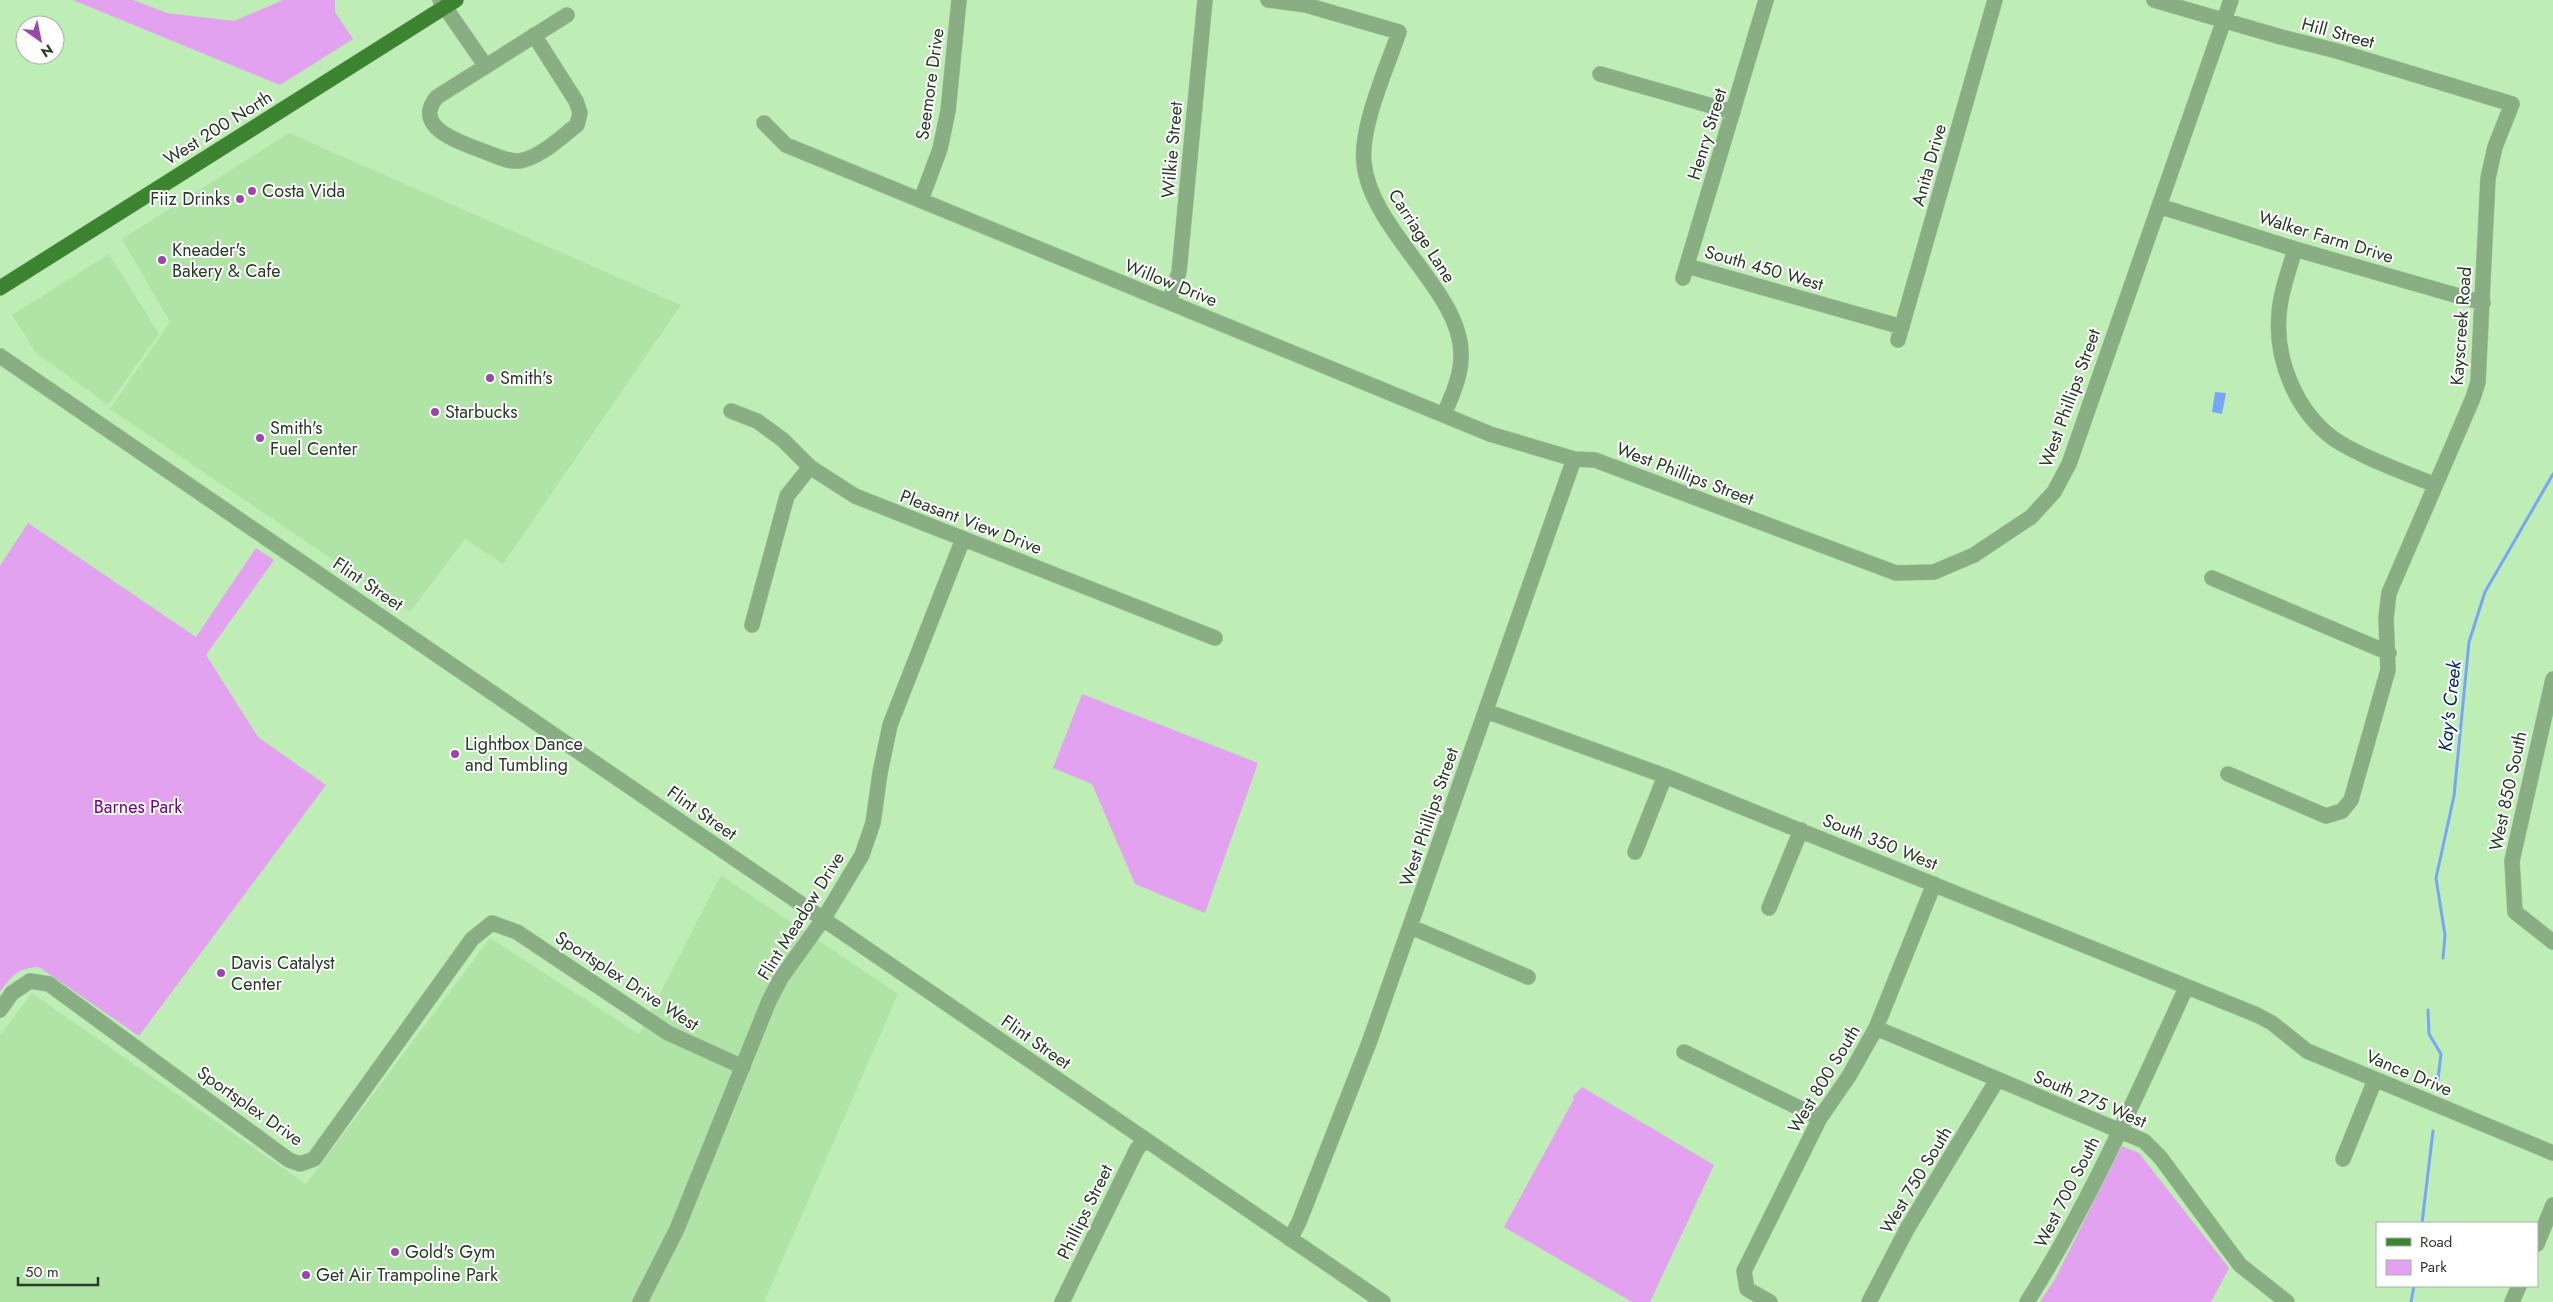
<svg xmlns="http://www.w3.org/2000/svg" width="2553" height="1302" font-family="Jost,sans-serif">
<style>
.built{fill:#b0e4a7}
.green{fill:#e3a2f0}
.water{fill:#77a6f9}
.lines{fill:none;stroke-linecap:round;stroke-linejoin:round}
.stream{stroke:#77a6f9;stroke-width:3}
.minor-casing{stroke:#a0c999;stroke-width:16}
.major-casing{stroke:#a0c999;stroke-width:16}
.minor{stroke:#89ae83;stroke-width:15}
.major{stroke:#3c8430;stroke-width:15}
.poi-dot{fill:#9d43ae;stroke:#fff;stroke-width:2}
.labels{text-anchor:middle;stroke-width:4;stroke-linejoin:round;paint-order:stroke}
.street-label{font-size:18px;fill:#283b25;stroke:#fff}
.poi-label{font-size:18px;fill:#283b25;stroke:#fff;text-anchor:start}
.park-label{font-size:18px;fill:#740086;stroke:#fff}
.water-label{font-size:19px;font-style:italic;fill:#052866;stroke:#fff}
</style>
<rect width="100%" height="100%" fill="#beedb6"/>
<path class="built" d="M289,133L681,305L503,564L465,539L410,612L110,409L170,322L122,239Z
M109,254L159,334L108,405L36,353L12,315Z
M721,875L898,994L764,1302H0V1035L32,993L306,1184L490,938L639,1034Z"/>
<path class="green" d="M73,0H133L167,13L234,21L283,0H335V12L353,39L280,85Z
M28,523L196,637L256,548L274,560L206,655L258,737L326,785L139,1036L39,967C17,968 12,976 0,992V566Z
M1082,694L1258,763L1205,913L1135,884L1092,784L1053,768Z
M1582,1087L1714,1165L1650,1302H1632L1504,1227L1574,1099L1573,1096Z
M2122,1146L2139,1153L2229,1268L2211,1302H2040L2055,1279Z"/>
<path class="water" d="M2215,392L2226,393L2222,414L2212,412Z"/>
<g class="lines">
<path class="stream" d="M2443,958L2445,935L2436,878L2454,796L2469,642L2485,592L2553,474
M2428,1010L2429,1034L2441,1054L2437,1087
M2422,1223L2433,1131
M2411,1302L2414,1286"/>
<g class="minor-casing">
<path id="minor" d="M440,0L485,65
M1268,0L1306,5L1399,32C1387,68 1360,126 1364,163C1371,232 1464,293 1461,357C1461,377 1451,397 1444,415
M2154,0L2281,37L2337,51L2512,104L2495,147L2488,178L2478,382L2473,398L2389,593L2386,618L2388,670L2351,800L2342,811L2326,816L2228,774
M534,35L576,101L580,113L577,125C561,137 540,158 519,161C507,162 494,155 483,151C461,143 411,127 437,97L567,15
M1600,74L1733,112
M764,123L786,145L1490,434L1574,459L1595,460L1896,573L1934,572L1974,555L2031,517L2054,492L2069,464L2231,0
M921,200L940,149L948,111L959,0
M2159,206L2295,249L2483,303
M2295,249C2289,271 2280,293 2279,315C2275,361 2297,412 2334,439C2359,456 2406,473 2435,485
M1687,266L1902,327
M1683,278L1766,0
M1169,302L1179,272L1205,0
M1898,340L1995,0
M0,356L1383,1302
M731,411L757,421L783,440L810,467L855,496L1215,638
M2212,578L2389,653
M752,625L787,496L810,467
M2553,679L2512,861L2515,912L2553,942
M1486,711L1665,776L2257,1015L2272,1023L2307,1051L2553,1153
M1635,852L1665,776
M1769,908L1801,830
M1411,927L1528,977
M0,1010L12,993L30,981L49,984L289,1160L300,1164L314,1159L472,939L492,923L517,932L668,1033L743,1067
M1876,1028L2144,1141L2160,1157L2240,1265L2287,1302
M1684,1052L1820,1118
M2343,1159L2375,1080
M1290,1239L1299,1222L1369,1043L1574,459
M2537,1244L2553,1205
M640,1302L677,1229L769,1001L781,978L824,918L862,855L873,823L880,773L890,725L963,539
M1062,1302L1137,1149L1145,1140
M1770,1302L1747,1289L1744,1271L1820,1118L1849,1076L1876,1028L1934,884
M1869,1302L1907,1229L1997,1080
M2027,1302C2090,1203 2137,1094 2186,988
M2512,1302L2519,1286"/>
</g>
<g class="major-casing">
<path id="major" d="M0,288L456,0"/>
</g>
<use href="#minor" class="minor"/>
<use href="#major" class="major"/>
</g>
<g class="poi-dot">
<circle cx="252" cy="191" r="5"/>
<circle cx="240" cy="199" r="5"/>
<circle cx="162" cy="260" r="5"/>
<circle cx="490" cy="378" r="5"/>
<circle cx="435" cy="412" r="5"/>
<circle cx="260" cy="438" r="5"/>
<circle cx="455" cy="754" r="5"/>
<circle cx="221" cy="973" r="5"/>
<circle cx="395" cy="1252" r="5"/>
<circle cx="306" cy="1275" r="5"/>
</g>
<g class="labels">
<g class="street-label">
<text transform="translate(2338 33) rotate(15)" y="6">Hill Street</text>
<text transform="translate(930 84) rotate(-82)" y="6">Seemore Drive</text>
<text transform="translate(218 128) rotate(-32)" y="6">West 200 North</text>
<text transform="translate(1707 134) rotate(-73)" y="6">Henry Street</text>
<text transform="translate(1172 150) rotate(-85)" y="6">Wilkie Street</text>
<text transform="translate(1929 165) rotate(-74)" y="6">Anita Drive</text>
<text transform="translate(1422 236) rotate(57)" y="6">Carriage Lane</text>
<text transform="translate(2326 237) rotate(17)" y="6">Walker Farm Drive</text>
<text transform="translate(1764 268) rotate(16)" y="6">South 450 West</text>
<text transform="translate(1171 283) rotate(22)" y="6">Willow Drive</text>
<text transform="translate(2461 326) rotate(-86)" y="6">Kayscreek Road</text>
<text transform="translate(2070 398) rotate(-70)" y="6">West Phillips Street</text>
<text transform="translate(1685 474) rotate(21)" y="6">West Phillips Street</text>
<text transform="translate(971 522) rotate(21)" y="6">Pleasant View Drive</text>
<text transform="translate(368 584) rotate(34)" y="6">Flint Street</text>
<text transform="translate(2508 791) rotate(-78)" y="6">West 850 South</text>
<text transform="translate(702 813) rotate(35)" y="6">Flint Street</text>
<text transform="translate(1429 817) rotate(-71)" y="6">West Phillips Street</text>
<text transform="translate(1880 842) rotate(22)" y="6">South 350 West</text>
<text transform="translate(801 916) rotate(-58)" y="6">Flint Meadow Drive</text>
<text transform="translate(627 981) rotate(33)" y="6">Sportsplex Drive West</text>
<text transform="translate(1036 1042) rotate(35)" y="6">Flint Street</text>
<text transform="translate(2409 1073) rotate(23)" y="6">Vance Drive</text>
<text transform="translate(1824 1079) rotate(-59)" y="6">West 800 South</text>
<text transform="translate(2090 1099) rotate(23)" y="6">South 275 West</text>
<text transform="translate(250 1106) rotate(35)" y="6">Sportsplex Drive</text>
<text transform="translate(1916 1180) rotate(-59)" y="6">West 750 South</text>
<text transform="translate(2067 1192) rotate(-63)" y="6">West 700 South</text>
<text transform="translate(1085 1212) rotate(-64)" y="6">Phillips Street</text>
</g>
<g class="poi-label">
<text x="262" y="197">Costa Vida</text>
<text x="230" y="205" text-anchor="end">Fiiz Drinks</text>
<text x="172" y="256">Kneader's<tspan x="172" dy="21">Bakery &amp; Cafe</tspan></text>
<text x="500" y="384">Smith's</text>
<text x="445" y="418">Starbucks</text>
<text x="270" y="434">Smith's<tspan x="270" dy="21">Fuel Center</tspan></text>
<text x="465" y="750">Lightbox Dance<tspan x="465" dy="21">and Tumbling</tspan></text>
<text x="231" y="969">Davis Catalyst<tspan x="231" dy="21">Center</tspan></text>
<text x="405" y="1258">Gold's Gym</text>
<text x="316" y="1281">Get Air Trampoline Park</text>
</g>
<g class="park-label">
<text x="138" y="813">Barnes Park</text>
</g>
<g class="water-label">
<text transform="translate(2449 706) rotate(-84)" y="7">Kay's Creek</text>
</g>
</g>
<rect x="2376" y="1222" width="162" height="65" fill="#ffffff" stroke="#a9b1a8"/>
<rect x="2386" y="1238" width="25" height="8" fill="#3c8430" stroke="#a9b1a8"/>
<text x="2420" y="1247" font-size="15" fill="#283b25">Road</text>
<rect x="2386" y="1260" width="25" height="15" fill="#e3a2f0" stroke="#a9b1a8"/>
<text x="2420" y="1272" font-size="15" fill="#283b25">Park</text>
<g transform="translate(40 40) rotate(147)"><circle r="24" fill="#ffffff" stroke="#a9b1a8"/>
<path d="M0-4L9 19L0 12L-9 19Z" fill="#9d43ae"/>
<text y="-8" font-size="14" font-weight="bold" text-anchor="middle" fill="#283b25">N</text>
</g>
<path d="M18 1277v8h80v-8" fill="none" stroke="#283b25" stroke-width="2.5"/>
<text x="25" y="1277" font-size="15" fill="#283b25" stroke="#ffffff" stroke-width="4" paint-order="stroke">50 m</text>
</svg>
